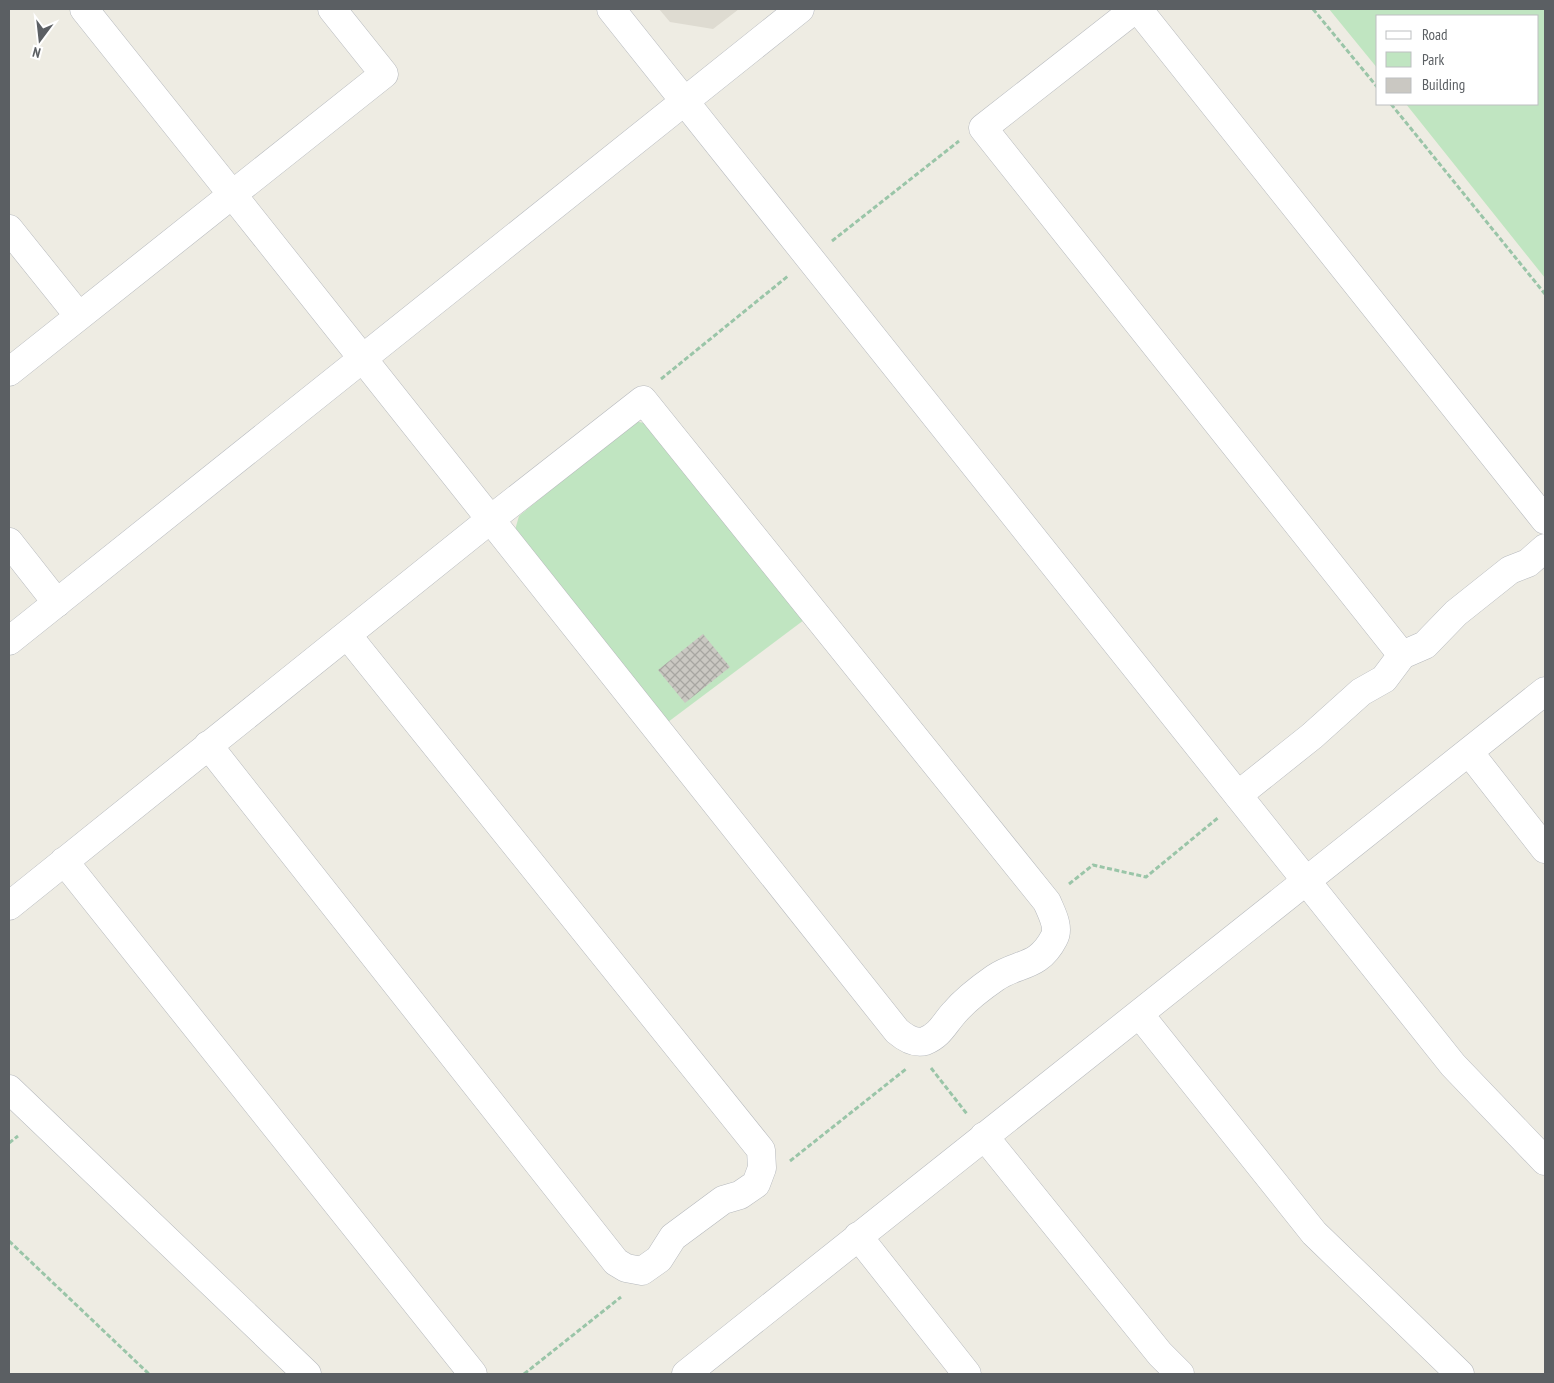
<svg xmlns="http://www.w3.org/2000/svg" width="1554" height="1383" font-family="'PT Sans Narrow',sans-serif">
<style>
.education{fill:#dedbd1}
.park{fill:#c0e5c1}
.building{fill:url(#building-cross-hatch)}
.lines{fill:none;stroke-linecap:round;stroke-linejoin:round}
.street-casing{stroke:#b6b9bd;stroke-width:29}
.secondary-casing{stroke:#b7babf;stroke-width:29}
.path{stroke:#9ac5a8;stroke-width:3;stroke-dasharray:5 2.5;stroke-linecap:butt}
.street{stroke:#fff;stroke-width:28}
.secondary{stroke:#fff;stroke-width:28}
</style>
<defs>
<pattern id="building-cross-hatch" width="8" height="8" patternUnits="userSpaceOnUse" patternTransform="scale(1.25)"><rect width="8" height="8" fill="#cac8c2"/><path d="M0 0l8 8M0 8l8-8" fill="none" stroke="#a7a6a1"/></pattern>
</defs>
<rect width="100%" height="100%" fill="#eeece3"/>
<path class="education" d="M659,9H739L713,29L670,22Z"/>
<path class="park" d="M1329,9H1545V278L1406,104H1538V16H1378V69Z
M635,421L648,424L804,620L668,722L515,530L519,516Z"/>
<path class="building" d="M703,634L730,667L685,703L658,670Z"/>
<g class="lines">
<g class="street-casing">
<path id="street" d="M1135,9L983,128L1402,655
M1138,9L1545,520
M9,229L78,315
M9,372L384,74L332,9
M9,542L57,603
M208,745L616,1262L626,1268L642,1271L659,1259L673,1237L723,1200L740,1195L756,1184L762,1168L761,1150L348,636
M1469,752L1545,849
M1238,795L1312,736L1361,692L1384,679L1402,655L1425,645L1456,613L1510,570L1528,563L1545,548
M64,861L473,1374
M9,906L491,519L643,400L1047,902C1051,912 1060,927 1054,938C1038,969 1018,962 995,978C982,987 965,1000 954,1013C944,1024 940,1035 925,1041C915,1044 904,1037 897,1031C627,690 356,349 84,9
M1140,1015L1314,1233L1460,1374
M9,1089L307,1374
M984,1136L1160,1354L1180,1374
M858,1236L967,1374
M686,1374L1545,691"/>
</g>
<g class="secondary-casing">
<path id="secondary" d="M611,9L1453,1065L1545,1161
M9,641L800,9"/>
</g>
<path class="path" d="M1313,9L1378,88
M1391,104L1545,294
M832,241L959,141
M661,379L788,276
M1069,884L1093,865L1146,877L1219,817
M931,1068L967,1114
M9,1143L18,1136
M790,1161L906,1069
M9,1241L149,1374
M524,1374L621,1297"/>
<use href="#street" class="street"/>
<use href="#secondary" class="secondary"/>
</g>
<rect width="1554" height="1383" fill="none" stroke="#5b5f63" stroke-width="20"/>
<rect x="1376" y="15" width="162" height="90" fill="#ffffff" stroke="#bdbfc1"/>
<rect x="1386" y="31" width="25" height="8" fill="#ffffff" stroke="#bdbfc1"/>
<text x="1422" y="40" font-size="15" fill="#5b5f63">Road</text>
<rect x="1386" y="52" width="25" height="15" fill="#c0e5c1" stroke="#bdbfc1"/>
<text x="1422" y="65" font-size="15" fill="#5b5f63">Park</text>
<rect x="1386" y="78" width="25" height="15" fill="#cac8c2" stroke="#bdbfc1"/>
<text x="1422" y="90" font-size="15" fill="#5b5f63">Building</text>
<g transform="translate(40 40) rotate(195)" stroke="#ffffff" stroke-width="4" paint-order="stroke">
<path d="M0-4L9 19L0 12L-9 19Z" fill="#5b5f63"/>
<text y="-8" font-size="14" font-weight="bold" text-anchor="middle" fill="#5b5f63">N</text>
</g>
</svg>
